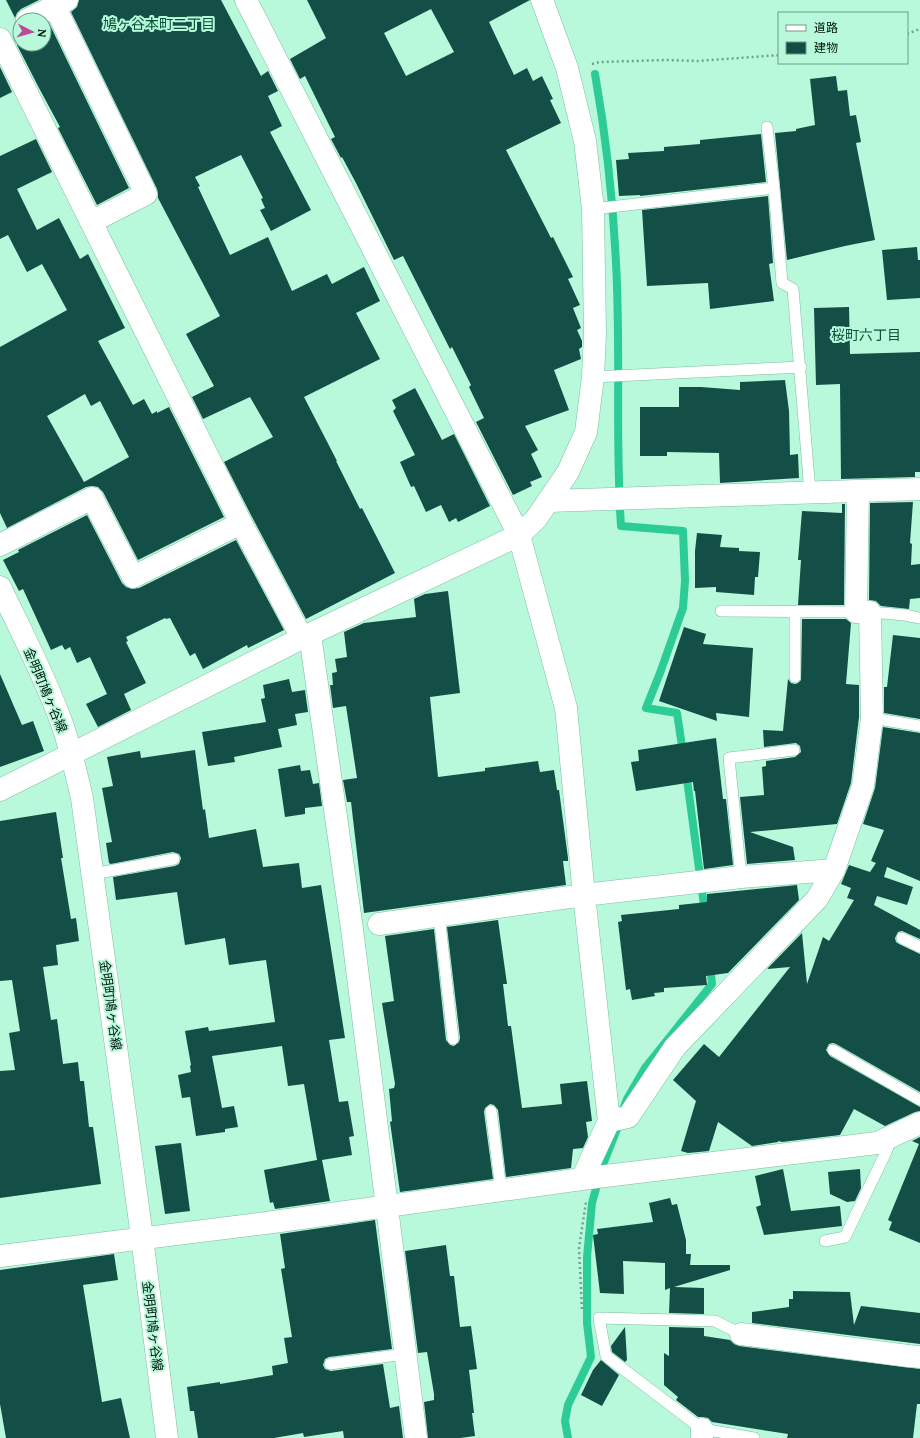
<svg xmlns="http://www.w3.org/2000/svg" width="920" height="1438" font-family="Lora,'Noto Sans JP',serif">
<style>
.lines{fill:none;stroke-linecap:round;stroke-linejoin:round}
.stream{stroke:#2dcc97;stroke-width:8}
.building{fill:#134e47;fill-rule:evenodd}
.lane-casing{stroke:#7dbea1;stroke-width:12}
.street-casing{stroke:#7dbea1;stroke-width:23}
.secondary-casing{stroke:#7dbea1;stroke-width:23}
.path{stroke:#71a18a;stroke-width:2.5;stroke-dasharray:2 3;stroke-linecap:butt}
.lane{stroke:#fff;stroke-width:11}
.street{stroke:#fff;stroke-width:22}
.secondary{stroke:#fff;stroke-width:22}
.labels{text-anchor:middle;stroke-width:4;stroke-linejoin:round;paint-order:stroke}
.street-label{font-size:13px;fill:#00150b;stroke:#b7f9da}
.neighbourhood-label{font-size:14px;fill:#065139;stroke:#b7f9da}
</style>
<rect width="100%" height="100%" fill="#b7f9da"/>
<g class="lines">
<path class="stream" d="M595,74C606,136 613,200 616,263C621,351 615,439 621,526L683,531L685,581L683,608L660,673L646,708L677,713L683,753
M686,772L705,913
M624,1107L627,1099L645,1068L712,984L710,965
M568,1438L565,1421L568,1405L591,1357L587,1323V1257L592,1203L602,1167L617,1129"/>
</g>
<path class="building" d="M6,0H39L21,9L17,13L15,18Z
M79,0H221L261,76L268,71L278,91L268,96L282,126L270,132L311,210L271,231L260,210L265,208L261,199L263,198L241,155L195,177L200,186L198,187L230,255L268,237L292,291L327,274L332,284L364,267L380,301L356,313L380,359L304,397L337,461H336L360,509L362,508L395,573L306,619L252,517L224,462L273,437L250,397L203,419L192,397L214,386L186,334L220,316L158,198V194L157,189L71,12L77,7Z
M307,0H530L489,22L514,75L527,68L533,81L542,76L553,99L550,100L561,123L506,150L551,238L553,237L573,277L568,279L580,305L573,308L581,328L577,330L582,341V347L579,349L581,359L554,370L569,410L525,426L538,450L531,454L542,477L530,482L532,486L513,495L476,422L484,418L469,387L471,385L452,347L450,349L403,256L394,260L356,183L342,157L341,158L331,139L335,137L305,76L300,79L290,59L326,38ZM431,9L454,52L406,76L384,33Z
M49,23L129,188L97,205L58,128L60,127L39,88L17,45L20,43L44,44V25Z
M0,67L12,92L0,98Z
M836,76L838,91L847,90L850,116L856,115L861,142L856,143L875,240L845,246L787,260L775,133L796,131V129L815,125L810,79Z
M761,134L766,182L640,196V195L619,196L616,160L629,159L628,153L664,151V147L700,144V140Z
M36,139L52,172L17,189L37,230L59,218L80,259L88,254L125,328L98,341L133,405L144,399L152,414L157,411V413L169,407L224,517L138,560L103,492L98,487L92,486L86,487L7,528L0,513V347L67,310L42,264L27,272L8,235L0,239V156ZM85,394L91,406L100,401L129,457L84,482L47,416Z
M768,196L773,263L769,264L774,301L710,309L708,283L647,286L642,210Z
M917,247L918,260H920V298L887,300L882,250Z
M849,307L850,354L920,352V472H915V477L841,479L840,384L816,385L814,308Z
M785,380L789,411L790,455L798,454L799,478L720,483L719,453L667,452V456H640V407H679V387H701L740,390V382Z
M415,388L442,440L454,434L490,506L458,522L456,518L449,522L441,505L426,512L414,486L411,487L400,462L415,455L393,411L396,408L392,400Z
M913,502L910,543L912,544L911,565L920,564V598L910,599L909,609L881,606L876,601L869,600L870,503Z
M842,504H845L844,605H798L801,560H798L802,511L842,513Z
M87,515L122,583L126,587L132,589L139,588L236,540L284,630L248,648L247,645L203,669L195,653L190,656L170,618L166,619L165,618L126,637L128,641L126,642L146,683L124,694L131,710L98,727L86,704L107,694L90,657L77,663L70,647L65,650L62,645L51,650L23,589L19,591L3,560L19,552L18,550Z
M697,533L722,535L720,547L739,548V551L760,552L758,577H755L754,595L716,592V587L695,588V551Z
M448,591L460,693L430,697L438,777L485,771V768L538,761L540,772L554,770L557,790H559L568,858V861H563L566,885L364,913L351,802H347L343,780L357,778L346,706L333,708L330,685H333L332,673L337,672L335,659L347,657L344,632L364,623L416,617L414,599L425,594Z
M802,619H846L851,623L846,684L859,685V717L851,783L837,824L750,832L793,847L795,860L747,864L740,797L764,795L762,767L766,766V761L795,757L801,752L800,746L796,743L764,747L763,730L783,731L788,679L791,683L795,684L798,683L801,680Z
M684,627L706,634L703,644L753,648L749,717L716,713L717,721L659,701Z
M893,635L920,638V719L884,713V687H887Z
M0,674L22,725L33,721L44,751L0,767Z
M289,679L292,692L305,690L308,712L295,714L297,725L278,729L282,747L234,757L235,762L208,766L202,732L266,722L261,699L265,698L263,685Z
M883,727L920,733V881L887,867L884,877L913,887L907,905L877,896L874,905L920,930V939L902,931L898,932L895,938L896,942L899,944L920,954V1092L836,1044L833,1043L829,1044L826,1050L830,1056L920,1107V1111L915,1112L885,1126L854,1109L840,1135L782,1142L778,1141V1142L752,1146L718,1122L709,1151L688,1153L681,1151L696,1101L673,1080L704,1044L719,1057L790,967L767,969L802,933L807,984L823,937L829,941L854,900L847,898L851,888L841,884L849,865L870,872L876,863L871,861L884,830L863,824L875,788Z
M716,738L723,799H726L733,865L704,869L695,791H694L693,782L636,791L631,762L639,761L638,750Z
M195,750L203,810L205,809L209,838L256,829L263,867L299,863L302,888L321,885L345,1038L329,1040L339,1102L348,1101L354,1136L349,1137L352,1155L322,1160L330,1201L275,1209L273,1202L270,1203L264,1170L317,1160L304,1084L288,1086L282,1046L212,1056L222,1108L234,1106L238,1127L225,1129V1132L196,1136L190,1097L182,1098L178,1075L191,1072L190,1066L191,1065L185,1031L208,1027L209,1031L275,1022L266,960L229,965L225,938L185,945L177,892L116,900L113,877L175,866L179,864L181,858L179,854L173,852L111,864L109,863L106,843L112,842L102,788L113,786L107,757L140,751L141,758Z
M300,765L301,771L310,770L313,784L319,783L322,806L305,808V814L285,817L278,769Z
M56,812L63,858H61L71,919L76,918L79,941L56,945L58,965L43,967L51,1020L57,1019L63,1064L78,1062L80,1081H84L89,1127H93L101,1184L0,1198V1071L15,1070L9,1033L20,1031L12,980L0,981V821Z
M797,885L799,900L728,973L706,976L707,985L664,988V992L654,993L655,996L632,1000L630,989L626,990L618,922L622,921L621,915L679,909V905L707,902V894Z
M498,920L507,984H503L508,1026H511L522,1108L562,1104L560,1084L587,1081L592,1121L586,1122L588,1137L583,1148L573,1149L571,1168L506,1177L498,1110L494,1105L490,1104L485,1108L484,1112L493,1179L400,1192L390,1122L392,1121L389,1089L394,1088L395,1084L382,1003L394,1001L385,936L434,929L446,1040L450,1045L454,1046L459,1042L460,1038L447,927Z
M920,1137V1243L889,1230L892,1222L888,1220L919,1144L912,1141Z
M181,1143L190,1211L165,1214L155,1146Z
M783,1169L791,1211L840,1206L842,1226L764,1235L756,1207L761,1205L755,1176Z
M860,1169L861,1188L855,1201L847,1202L830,1194L828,1172Z
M670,1198L672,1205L677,1204L686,1240V1254H691L690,1265H730V1270L674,1287L704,1288V1314L669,1313L670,1288L665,1290V1263L623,1261L624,1294L600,1293L593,1235L598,1234L597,1229L653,1222L649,1203Z
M375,1220L392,1349L329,1357L325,1359L323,1365L325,1369L331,1371L383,1364L390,1408L399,1406L403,1438H344L343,1431L304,1437L303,1433L274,1438H198L194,1411H190L187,1387L220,1382V1384L273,1375L272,1366L288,1363L284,1338L292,1337L281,1269L285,1268L280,1234Z
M446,1245L450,1276H454L460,1327L471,1326L477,1369L469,1370L474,1413H472L475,1436L460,1438H428L424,1402L434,1400V1394L427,1352L418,1353L405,1251Z
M114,1254L118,1280L83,1285L102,1402L121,1398L130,1438H6L0,1404V1270Z
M793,1291L850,1292L854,1325L861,1306L920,1313V1344L752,1323V1312L789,1307V1299H793Z
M625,1327L627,1360L625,1362L612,1352L611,1346Z
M669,1327L704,1328V1336L730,1340L734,1344L739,1346L920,1369V1404H917L913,1438H787L788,1434L712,1422L708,1418L702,1417H698L676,1400L678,1397L664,1385V1353L669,1356Z
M601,1360L619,1375L602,1406L581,1395L593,1370Z"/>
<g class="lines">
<g class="lane-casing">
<path id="lane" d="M774,188L782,283L793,289L810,492
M593,209L774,188L767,127
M593,377L801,367
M721,611L856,612
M795,612V677
M870,612L905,615L920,618
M872,718L920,726
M93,874L174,859
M741,877L729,758L794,750
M439,915L453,1039
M902,938L920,947
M833,1050L920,1100
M491,1111L501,1190
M825,1241L845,1237L886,1152L892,1137
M741,1334L715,1321L599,1318L606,1356L702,1429L754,1438
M330,1364L405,1354"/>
</g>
<g class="street-casing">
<path id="street" d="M246,0L519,535L566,708L584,895L609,1121L582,1179
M55,7L146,194L91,222
M27,20L67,0
M0,39L241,523L302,638
M548,501L920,489
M0,545L92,498L133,577L241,523
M310,635L352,929L416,1438
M379,924L584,895L741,877L834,870
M609,1121L628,1117L675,1047L817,899L834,870L863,786L872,718L870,612H856L858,491
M0,1256L266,1223L589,1178L877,1143L920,1123
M741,1334L908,1356L920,1357
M702,1438V1429"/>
</g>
<g class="secondary-casing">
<path id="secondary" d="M0,587C21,631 44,675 61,721C70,746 76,772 82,798L142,1237L167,1438
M0,790L302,638L519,535L536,519L568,472L586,432L593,377L595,333L593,209L585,141L567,68L542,0"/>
</g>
<path class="path" d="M907,34L920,29
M592,64L600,62L666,60L698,61L779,55
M582,1309L579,1248L586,1202"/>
<use href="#lane" class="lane"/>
<use href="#street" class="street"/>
<use href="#secondary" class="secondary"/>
</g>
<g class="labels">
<g class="street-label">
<text transform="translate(46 690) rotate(67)" y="5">金明町鳩ヶ谷線</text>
<text transform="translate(111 1005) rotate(82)" y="5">金明町鳩ヶ谷線</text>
<text transform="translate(153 1326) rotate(83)" y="5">金明町鳩ヶ谷線</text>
</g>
<g class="neighbourhood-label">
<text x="159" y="29">鳩ヶ谷本町二丁目</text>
<text x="866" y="340">桜町六丁目</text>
</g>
</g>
<rect x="778" y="12" width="130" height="52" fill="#b7f9da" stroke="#6e9e87"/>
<rect x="786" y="25" width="20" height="6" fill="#ffffff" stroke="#6e9e87"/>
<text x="814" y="32" font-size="12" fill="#00150b">道路</text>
<rect x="786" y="42" width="20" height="12" fill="#134e47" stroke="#6e9e87"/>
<text x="814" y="52" font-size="12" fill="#00150b">建物</text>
<g transform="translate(32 32) rotate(96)"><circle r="19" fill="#b7f9da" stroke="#6e9e87"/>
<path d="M0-3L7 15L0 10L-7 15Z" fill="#c34797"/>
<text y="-6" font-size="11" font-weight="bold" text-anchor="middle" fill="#00150b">N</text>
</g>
</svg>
